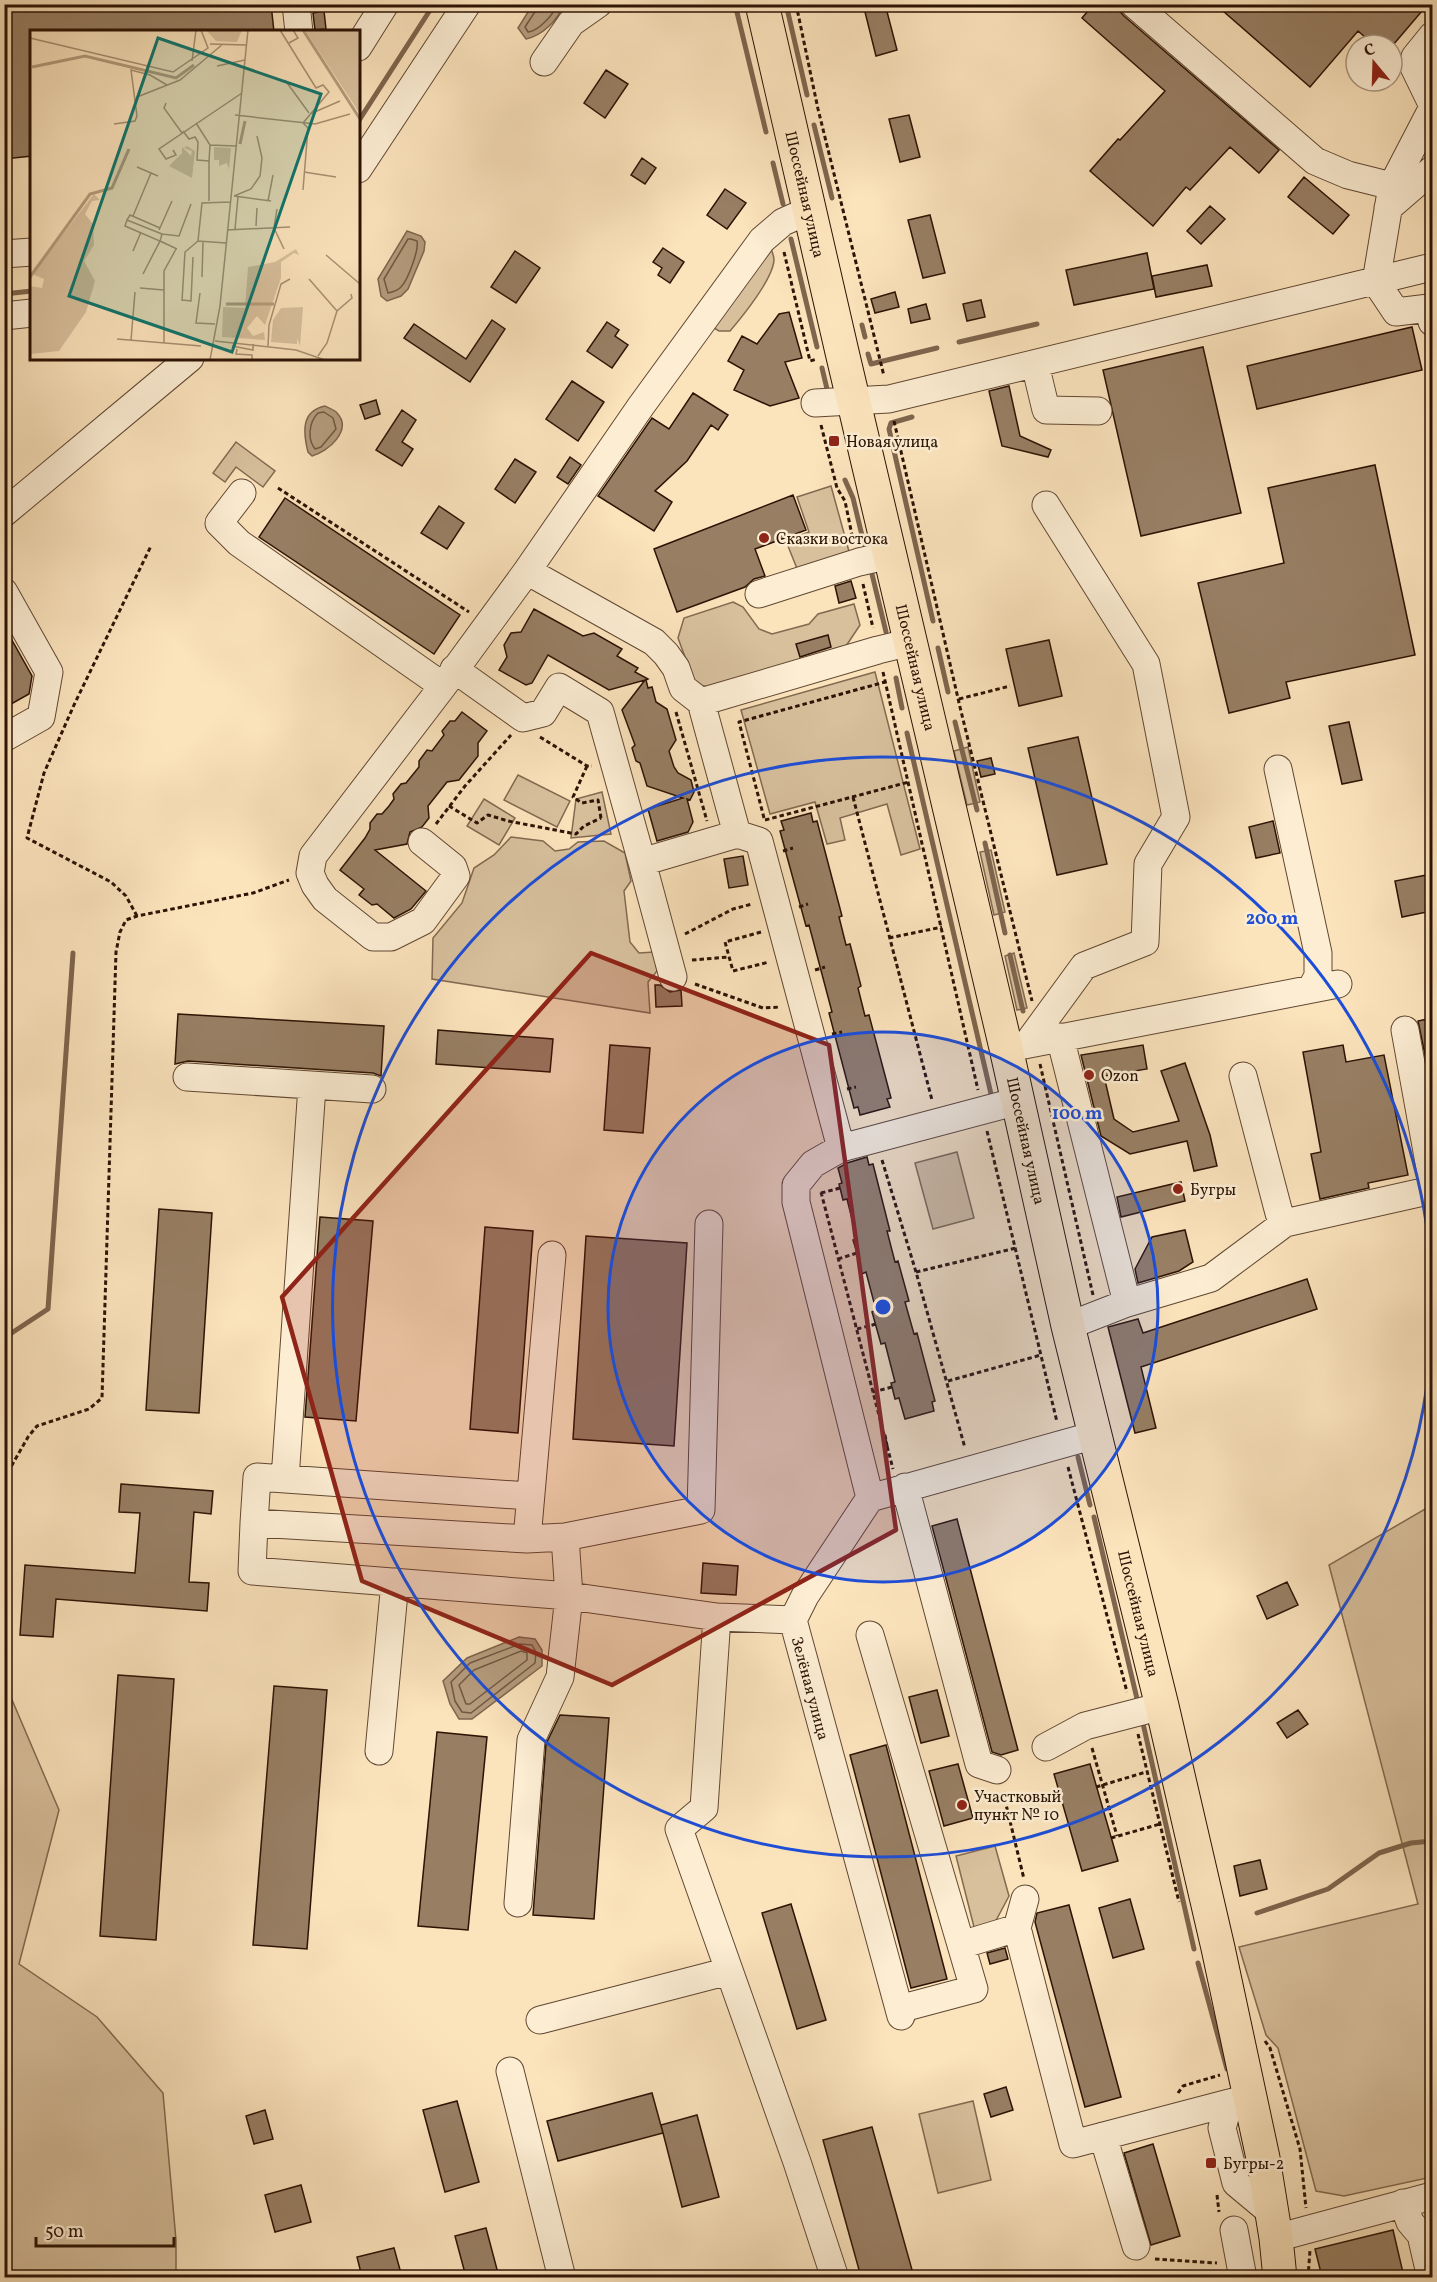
<svg xmlns="http://www.w3.org/2000/svg" width="1437" height="2282" font-family="Vollkorn,serif">
<style>
.green{fill:#d8c09d;stroke:#826a50;stroke-width:1.5}
.water{fill:#b59c7d;stroke:#7e654d;stroke-width:1.5}
.lines{fill:none;stroke-linecap:round;stroke-linejoin:round}
.shore{stroke:#705840;stroke-width:1.5}
.stream{stroke:#7e654d;stroke-width:5}
.building{fill:#987f64;stroke:#2c1304;stroke-width:1.5}
.minor-casing{stroke:#604732;stroke-width:29}
.major-casing{stroke:#2c1304;stroke-width:35}
.path{stroke:#2c1304;stroke-width:3;stroke-dasharray:4.5 3;stroke-linecap:butt}
.minor{stroke:#fcedd3;stroke-width:27}
.major{stroke:#fbe3bc;stroke-width:33}
.marked{fill:#8f2418;fill-opacity:0.2;stroke:#8f2418;stroke-width:4.5;stroke-linejoin:round}
.ring{fill:none;stroke:#1d4ed8;stroke-width:3}
.poi-dot{fill:#8f2418;stroke:#fcedd3;stroke-width:2}
.labels{text-anchor:middle;stroke-width:5;stroke-linejoin:round;paint-order:stroke}
.street-label{font-size:16px;fill:#2c1304;stroke:#fcedd3}
.poi-label{font-size:16px;fill:#2c1304;stroke:#fcedd3;text-anchor:start}
.inset-river{fill:none;stroke:#b59c7d;stroke-width:3}
.inset-road{fill:none;stroke:#a89072;stroke-width:1.5}
.view{fill:#0f766e;fill-opacity:0.15;stroke:#0f766e;stroke-width:3}
.inset-edge{fill:none;stroke:#2c1304;stroke-width:3}
.centre{fill:#1d4ed8;stroke:#fcedd3;stroke-width:3}
.ring-label{font-size:18px;text-anchor:middle;font-weight:bold;fill:#1d4ed8;stroke:#fcedd3;stroke-width:5;stroke-linejoin:round;paint-order:stroke}
</style>
<rect width="100%" height="100%" fill="#fbe3bc"/>
<filter id="stains"><feTurbulence type="fractalNoise" baseFrequency=".00333" numOctaves="4"/><feColorMatrix values="0 0 0 0 .2 0 0 0 0 .09 0 0 0 0 .02 0 0 0 .5 -.17"/></filter>
<radialGradient id="worn" r=".72"><stop offset=".6" stop-color="#630" stop-opacity="0"/><stop offset="1" stop-color="#630" stop-opacity=".3"/></radialGradient>
<path class="green" d="M770,247C772,251 774,255 774,260C773,279 742,317 730,331H719L709,325Z
M236,442L275,471L263,487L236,467L225,482L213,473Z
M831,486L850,555L798,571L786,541L809,532L797,497Z
M733,602L743,607L759,629L772,634L809,624L818,614L854,604L860,625L840,655L721,690L695,684L678,638L684,618Z
M875,672L920,849L901,855L887,804L840,818L845,840L827,844L815,802L770,814L741,710Z
M968,747L980,802L967,805L954,751Z
M518,775L570,801L557,827L504,800Z
M602,792L611,834L571,838L576,799Z
M484,799L515,818L499,845L467,826Z
M511,837L543,841L555,851L569,849L578,842L604,841L625,853L631,881L624,891L630,942L639,953L654,952L657,971L648,982L650,1013L432,979L433,938L462,903L474,868L494,855Z
M991,850L1005,912L994,915L980,852Z
M1014,953L1027,1008L1017,1010L1005,956Z
M957,1152L974,1218L933,1229L915,1163Z
M1432,1505V2177L1344,2196L1316,2191L1278,2048L1266,2035L1239,1947L1418,1904L1329,1565Z
M4,1681L59,1810L19,1964L97,2017L163,2093L176,2240V2277H5Z
M995,1846L1009,1896L993,1926L975,1931L956,1856Z
M973,2101L991,2180L938,2193L919,2114Z"/>
<path class="water" d="M533,4L563,5C559,20 541,36 526,39L518,28Z
M407,231L421,236L425,242L424,251L408,289L401,296L387,301L381,296L378,279Z
M325,406C328,408 335,410 337,413C353,430 328,452 312,456L308,452C303,432 301,411 325,406Z
M519,1637L535,1639L542,1650V1666L472,1719H459L450,1704L443,1681L467,1658Z"/>
<g class="lines">
<path class="shore" d="M537,4L536,10L525,27L528,32C538,31 554,15 557,4
M411,239L417,241C419,250 408,280 401,287C397,291 393,292 388,293L384,279L408,239Z
M318,413L324,412L333,418L336,429L321,447L315,449C307,439 309,422 318,413Z
M520,1644L532,1645L536,1652L535,1663L471,1713L462,1712L455,1701L451,1682L470,1663Z
M521,1651L527,1653V1660L470,1704H466L459,1685L474,1670Z"/>
<path class="stream" d="M735,4L766,132
M786,4L807,95
M358,122L434,4
M814,125L832,198
M773,163L783,204
M791,239L817,347
M4,294L32,291
M862,325L865,337
M959,342L1037,324
M868,354L871,364L937,348
M822,368L827,389
M912,417L891,423L889,429L933,621
M845,480L853,498L865,548
M871,570L886,632
M938,648L948,692
M896,678L902,708
M955,722L977,810
M907,733L991,1094
M985,843L1005,933
M1010,955L1023,1011
M4,1338L48,1309L73,953
M1078,1457L1090,1505
M1094,1517L1138,1703
M1142,1719L1194,1949
M1257,1913L1328,1889L1379,1853L1411,1843L1432,1841
M1198,1963L1227,2069"/>
</g>
<path class="building" d="M4,4H271L274,32H32V156L4,159Z
M863,4H885L897,50L876,56Z
M1094,4H1113L1124,16L1279,150L1259,173L1230,147L1190,190L1186,187L1153,226L1090,171L1118,139L1120,140L1165,91L1082,18Z
M1215,4H1428L1393,45H1374L1358,31L1310,87Z
M324,11L326,29L315,30L313,13Z
M606,70L628,84L605,118L584,103Z
M909,115L920,157L900,162L889,119Z
M642,158L656,168L645,184L631,175Z
M1304,177L1349,215L1333,234L1288,197Z
M725,189L746,203L727,229L707,215Z
M1210,206L1225,219L1201,244L1187,231Z
M930,215L945,273L923,278L908,220Z
M663,248L684,262L670,283L658,275L662,268L653,262Z
M515,251L540,268L516,303L491,287Z
M1147,253L1154,289L1074,305L1066,270Z
M1207,265L1212,286L1156,297L1152,276Z
M895,292L899,307L875,313L871,299Z
M981,300L985,317L967,321L963,304Z
M926,304L930,319L911,323L908,309Z
M789,312L802,358L785,362L799,398L770,406L734,390L744,370L728,361L742,336L757,344L779,314Z
M492,320L505,329L470,382L404,338L414,324L466,359Z
M607,322L619,330L615,336L628,345L612,368L587,351Z
M1412,327L1422,370L1257,409L1247,366Z
M1203,347L1241,513L1141,536L1103,370Z
M572,381L604,402L578,441L546,419Z
M1009,386L1020,436L1051,450L1048,457L1002,446L989,391Z
M693,393L728,415L718,430L711,425L687,461L655,491L672,502L654,531L598,496L652,418L669,429Z
M376,400L380,414L365,419L360,405Z
M402,410L416,420L402,442L413,449L402,466L376,450Z
M570,457L581,465L568,484L557,477Z
M515,459L536,472L515,503L495,489Z
M1375,465L1415,655L1286,682L1290,698L1229,713L1198,583L1284,563L1268,488Z
M793,495L806,530L755,549L765,576L754,579L745,587L677,612L654,549Z
M285,498L460,615L434,654L259,537Z
M439,506L464,523L447,549L421,533Z
M851,581L856,598L839,603L835,586Z
M534,609L583,636L594,633L622,649L617,656L638,668L635,672L648,679L646,680L648,688L652,687L656,702L667,709L676,740L669,751L674,767L678,773L691,780L694,792L690,800L687,799L693,822L688,832L657,841L648,809L683,798L647,786L640,763L636,761L632,748L635,745L622,710L645,680L609,690L548,655L532,683L526,685L499,670L507,657L504,645L511,633L521,632Z
M4,626L32,676L29,694L4,708Z
M828,635L831,647L800,657L796,644Z
M1049,640L1062,696L1019,706L1006,649Z
M462,712L487,731L478,743V756L459,780L447,782L428,806L429,818L422,827L410,832L407,844L375,850L426,891L411,909L394,918L377,904L372,905L359,895L364,889L340,870L365,838L370,829V823L377,814H382L389,806L394,799L393,794L401,784L406,783L419,767V761L427,750L432,751L444,735L442,731L450,721H455Z
M1349,722L1362,780L1342,784L1329,726Z
M1078,737L1107,864L1057,875L1028,748Z
M991,758L995,774L981,777L977,761Z
M811,813L813,822L817,821L842,916L839,917L846,945L850,944L861,986L858,988L865,1016L869,1015L891,1098L887,1099L890,1107L860,1115L858,1107L854,1108L829,1013L832,1012L809,925L806,926L780,831L784,830L781,821Z
M1273,821L1280,853L1256,858L1249,827Z
M743,856L748,885L729,888L724,859Z
M1432,874V911L1402,917L1395,881Z
M655,985H660L670,992L681,990L682,1006L656,1007Z
M178,1014L384,1026L381,1076L373,1073L188,1061L175,1064Z
M1432,1018V1068L1428,1069L1418,1021Z
M438,1030L553,1039L550,1072L436,1064Z
M610,1045L650,1048L643,1133L604,1130Z
M1143,1045L1147,1069L1104,1076L1114,1119L1133,1132L1179,1121L1161,1071L1185,1063L1210,1135L1217,1166L1194,1171L1187,1141L1130,1154L1101,1136L1081,1055Z
M1343,1045L1346,1062L1384,1055L1408,1175L1368,1183L1369,1188L1320,1199L1311,1154L1321,1152L1303,1052Z
M867,1157L869,1165L873,1164L890,1231H887L895,1262L898,1261L909,1301L905,1302L914,1334L917,1333L935,1401L932,1402L934,1411L905,1419L899,1398L895,1399L891,1383L895,1382L885,1343L881,1344L872,1312L876,1310L866,1272L862,1274L857,1253L853,1240L857,1239L847,1199L843,1200L839,1184L842,1183L838,1168L847,1163Z
M1181,1182L1185,1201L1121,1217L1117,1197Z
M159,1209L212,1213L199,1413L146,1410Z
M320,1217L373,1221L356,1421L305,1417Z
M485,1227L533,1231L518,1433L470,1429Z
M1185,1230L1193,1262L1179,1271L1138,1283L1135,1269L1152,1237Z
M586,1236L687,1243L674,1446L573,1439Z
M1307,1279L1317,1309L1141,1367L1156,1428L1135,1433L1108,1327L1138,1319L1143,1333Z
M121,1484L213,1491L211,1514L194,1512L189,1582L209,1583L207,1611L56,1599L53,1637L20,1635L25,1565L135,1573L140,1513L119,1512Z
M957,1519L1018,1750L1001,1755L992,1752L932,1526Z
M703,1563L738,1566L736,1595L701,1593Z
M1287,1582L1298,1605L1267,1619L1257,1596Z
M118,1675L174,1679L156,1940L100,1936Z
M274,1686L327,1690L307,1949L253,1945Z
M937,1690L949,1736L921,1743L909,1697Z
M1298,1710L1308,1724L1287,1738L1277,1723Z
M560,1715L609,1718L594,1919L533,1915L546,1744Z
M437,1732L487,1737L468,1930L418,1926Z
M886,1745L947,1979L911,1988L850,1755Z
M958,1764L973,1818L944,1826L929,1771Z
M1090,1764L1118,1861L1082,1871L1054,1774Z
M1260,1860L1267,1889L1240,1896L1234,1866Z
M1130,1899L1144,1949L1113,1958L1099,1908Z
M791,1904L826,2020L797,2029L762,1913Z
M1069,1905L1121,2097L1085,2107L1035,1922L1037,1913Z
M1005,1948L1008,1959L990,1964L987,1953Z
M1006,2087L1013,2110L991,2117L984,2094Z
M652,2093L663,2133L558,2161L547,2121Z
M457,2101L479,2182L445,2192L423,2110Z
M265,2110L273,2139L254,2144L246,2116Z
M697,2115L719,2197L682,2207L661,2125Z
M872,2127L914,2277H861L823,2140Z
M1153,2144L1180,2236L1151,2245L1124,2153Z
M301,2185L311,2222L275,2232L265,2195Z
M486,2228L499,2277H466L455,2236Z
M1393,2230L1404,2277H1322L1315,2249Z
M394,2248L402,2277H362L357,2257Z"/>
<g class="lines">
<g class="minor-casing">
<path id="minor" d="M296,4L299,32
M1134,4L1315,161L1348,175L1392,186
M1432,36L1415,57L1413,65L1432,104
M358,47L385,4
M544,62L571,23L598,4
M1432,109L1392,186L1376,282L1396,312L1429,308L1432,322
M358,169L467,4
M1388,208L1432,170
M4,254L32,252
M4,316L32,313
M1035,364L1046,410L1098,411
M815,403L889,399L1432,267
M242,493L219,523L239,543L443,686
M4,513L190,358
M527,571L654,642L666,654L676,668L683,688L701,702L878,650L911,642
M4,592L49,672L41,717L4,738
M759,594L859,562L890,555
M454,669L523,718L543,713L559,687L600,712L642,862L737,834L701,702
M1278,769L1318,953V976L1311,989
M737,834L759,841L841,1148
M422,842L453,867L456,876L423,921L391,937H373L325,899L315,885L310,873L313,856L443,686L527,571L641,406L762,240L783,222L810,210
M642,862L673,977
M1405,1030L1432,1179
M1060,1037L1127,1303
M1027,1044L1084,966L1145,942L1148,864L1176,817L1146,664L1046,505
M1019,1046L1338,984
M1243,1076L1279,1213L1285,1223
M187,1077L372,1089
M709,1224L701,1510L565,1537L569,1596L717,1617L793,1620
M1068,1326L1127,1303L1211,1278L1285,1223L1432,1190
M285,1479L312,1086
M905,1487L979,1764L997,1770
M870,1498L796,1202V1185L813,1164L841,1148L1018,1101
M254,1523L257,1477L529,1496
M527,1539L552,1255
M717,1617L704,1808L679,1829L797,2162L835,2278
M870,1635L974,1989L899,2009
M1046,1747L1085,1726L1162,1706
M379,1751L395,1582
M1025,1899L1017,1928L1073,2144L1229,2103
M518,1903L531,1740L560,1677L569,1596L252,1571L254,1523L527,1539L565,1537
M961,1945L1017,1928
M901,2016L793,1620L805,1596L870,1498L1095,1435
M540,2020L729,1971
M510,2071L562,2278
M1241,2100L1229,2103L1222,2128L1236,2183L1272,2213
M1103,2136L1136,2246
M1403,2203L1410,2222L1421,2235L1431,2278
M1234,2230L1243,2278
M1276,2238L1432,2196"/>
</g>
<g class="major-casing">
<g id="major">
<path id="s1" d="M762,4L842,352L1006,1048L1068,1326L1162,1706L1218,1948L1263,2158L1276,2238L1280,2278"/>
</g>
</g>
<path class="path" d="M796,4L818,109L884,376
M784,252L810,361L817,359
M894,421L960,707L1032,1001
M821,425L837,488L845,501L853,540
M278,488L469,612
M863,584L873,628
M883,672L978,1090
M959,699L1010,686
M676,712L707,821
M540,737L587,766H592
M587,766L573,797L582,803L598,800L601,818L603,817
M853,797L932,1100
M449,806L477,823L488,815L508,821L576,834L584,826L601,818
M764,818L739,722L885,682
M765,820L909,782
M436,824L465,786L511,735
M783,851L793,848
M799,907L808,904
M137,916L126,896L111,882L27,838L44,773L74,705L151,546
M761,932L725,942L733,971L769,962
M685,934L733,909L752,904
M889,938L942,927
M692,960L729,957
M815,970L825,967
M695,984L763,1008L780,1007
M832,1034L842,1032
M1040,1064L1093,1295
M847,1089L856,1087
M987,1131L1057,1422
M882,1160L916,1272L965,1448
M821,1192L893,1469
M821,1193L840,1188
M838,1259L857,1253
M916,1272L1016,1248
M857,1329L876,1324
M948,1381L1041,1355
M873,1392L892,1387
M885,1435L888,1451
M1068,1467L1127,1692
M4,1479L28,1437L37,1426L89,1409L102,1398L116,952L120,932L126,920L137,916L253,893L289,880
M1138,1734L1179,1902
M1092,1748L1117,1836
M1096,1787L1146,1772
M1003,1792L1024,1879
M1111,1838L1160,1824
M1265,2041L1270,2048L1300,2149L1306,2208
M1178,2093L1183,2086L1220,2075
M1217,2195L1219,2212
M1155,2259L1217,2263
M1308,2278L1310,2250"/>
<use href="#minor" class="minor"/>
<use href="#major" class="major"/>
</g>
<path class="marked" d="M591,953L829,1045L896,1530L612,1685L362,1581L282,1297Z"/>
<circle cx="883" cy="1307" r="275" fill="#1d4ed8" fill-opacity=".12"/>
<g class="ring">
<circle cx="883" cy="1307" r="275"/>
<path d="M1432 1331A550 550 0 1 1 1432 1283"/>
</g>
<g class="poi-dot">
<rect x="828" y="435" width="12" height="12" rx="3"/>
<circle cx="764" cy="538" r="6"/>
<circle cx="1089" cy="1075" r="6"/>
<circle cx="1178" cy="1189" r="6"/>
<circle cx="962" cy="1805" r="6"/>
<rect x="1205" y="2157" width="12" height="12" rx="3"/>
</g>
<g class="labels">
<g class="street-label">
<text dy="6" stroke="none"><textPath href="#s1" startOffset="195">Шоссейная улица</textPath></text>
<text dy="6" stroke="none"><textPath href="#s1" startOffset="681">Шоссейная улица</textPath></text>
<text dy="6" stroke="none"><textPath href="#s1" startOffset="1167">Шоссейная улица</textPath></text>
<text dy="6" stroke="none"><textPath href="#s1" startOffset="1653">Шоссейная улица</textPath></text>
<text transform="translate(811 1688) rotate(75)" y="6">Зелёная улица</text>
</g>
<g class="poi-label">
<text x="846" y="447">Новая улица</text>
<text x="776" y="544">Сказки востока</text>
<text x="1101" y="1081">Ozon</text>
<text x="1190" y="1195">Бугры</text>
<text x="974" y="1802">Участковый<tspan x="974" dy="18">пункт № 10</tspan></text>
<text x="1223" y="2169">Бугры-2</text>
</g>
</g>
<g transform="translate(30 30)">
<rect width="330" height="330" fill="#fbe3bc"/>
<path d="M212,0L207,12L186,11L177,1ZM275,0H330V84L292,26ZM157,116L165,121L162,148L139,136L152,123V117L161,126L162,121L154,118ZM184,117L201,118L199,140L197,133L189,136V130H184ZM64,164L70,170L62,171L55,184L63,194L64,215L54,231L65,251L56,282L29,321L0,324V256L12,258L14,249L2,244ZM266,219L269,225L264,223L251,232V248L235,295L227,286L217,298L223,306L234,302L235,310L192,307L193,277L215,278L218,237L245,232ZM273,277L270,316L267,308V314L241,312L243,290L251,278Z" fill="#d8c09d"/>
<path class="inset-river" d="M273,0L330,89M2,37L55,26L146,48L164,35M210,114L215,91M0,247L60,164L82,158L99,119M196,274H244"/>
<path class="inset-road" d="M250,0L286,58L293,55L299,62L273,93L278,98L273,160M0,8L143,42L178,18L171,0M259,13L268,8L263,0M180,14L216,15M162,31L166,0M187,36L215,30M255,50L279,83M107,67L150,50L193,14M136,73L134,78L152,103M280,84L310,71M205,85L285,94L320,84M166,93L180,115L206,116M84,94L105,91L107,86L101,40L120,45L137,55M153,101L159,109L165,107L168,112L167,130L179,131L180,115M143,120L146,125L136,129L129,119L212,63M107,137L128,146M274,142L306,147M204,166L221,159L230,146L232,128L227,106M204,166L241,171M179,171V131M238,171L243,145M247,179L244,198L254,219M103,186L121,143M97,190L100,185L130,198M226,196L227,178M205,199L208,167M129,200L142,171M197,200L260,197M168,211L172,173L200,172M147,219L130,211L132,204L149,206L161,174M103,221L111,202M296,225L330,254M113,244L130,211L95,196L97,190L132,204M172,247L173,212M279,249L307,281M110,258L134,260M170,263L166,293L185,294M152,270L161,271L163,227M152,271L155,222L168,211L196,213M87,309L171,316M101,310L105,262M185,311L266,320L295,330M134,313V241L146,219M202,316L223,320V314M238,316L239,295L251,254L260,249M207,319L206,324L222,325V330M288,326L297,313L307,281L322,268L321,264M180,330L190,276L218,0"/>
<path class="view" d="M128,8L291,64L202,322L39,266Z"/>
<rect width="330" height="330" class="inset-edge"/>
</g>
<circle cx="883" cy="1307" r="9" class="centre"/>
<g class="ring-label">
<text x="1272" y="924">200 m</text>
<text x="1077" y="1119">100 m</text>
</g>
<rect width="1437" height="2282" fill="none" stroke="#fbe3bc" stroke-width="24"/>
<rect x="6" y="6" width="1425" height="2270" fill="none" stroke="#2c1304" stroke-width="3"/>
<rect x="12" y="12" width="1413" height="2258" fill="none" stroke="#2c1304" stroke-width="1.5"/>
<g transform="translate(1374 63) rotate(341)"><circle r="28" fill="#fcedd3" stroke="#a99680" stroke-width="1.5"/>
<path d="M0-4.5L10 22L0 15L-10 22Z" fill="#8f2418"/>
<text y="-9" font-size="16" font-weight="bold" text-anchor="middle" fill="#2c1304">С</text>
</g>
<path d="M36 2237v9h138v-9" fill="none" stroke="#2c1304" stroke-width="3"/>
<text x="45" y="2237" font-size="18" fill="#2c1304" stroke="#fcedd3" stroke-width="4.5" paint-order="stroke">50 m</text>
<rect width="100%" height="100%" filter="url(#stains)"/>
<rect width="100%" height="100%" fill="url(#worn)"/>
</svg>
